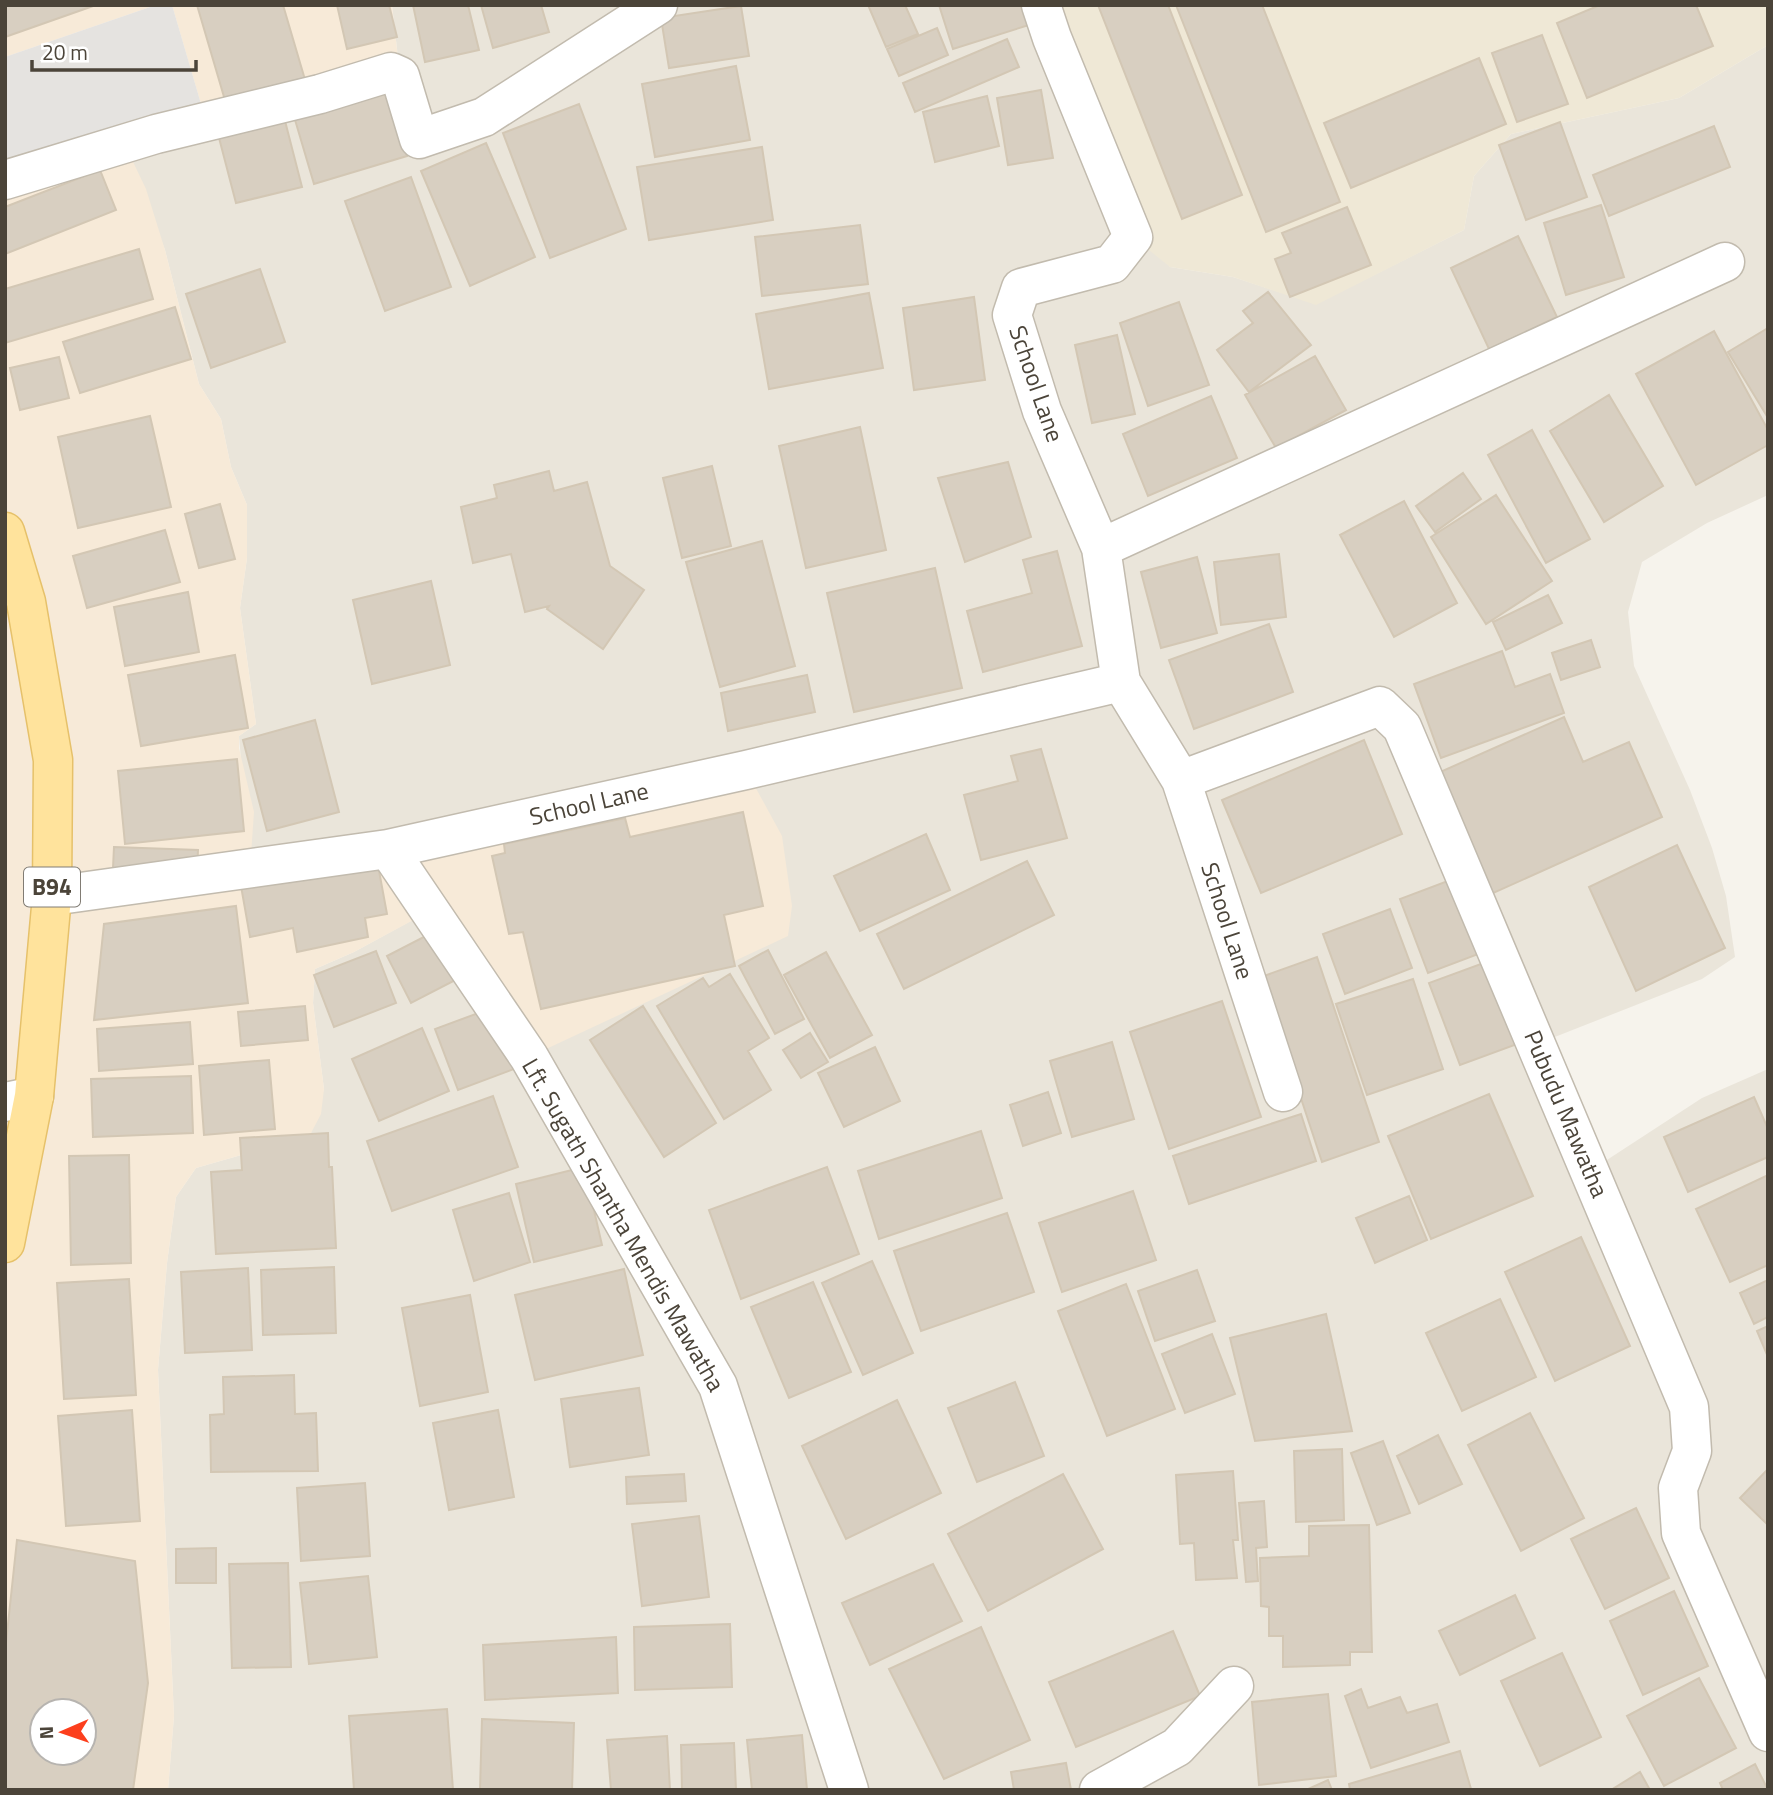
<svg xmlns="http://www.w3.org/2000/svg" width="1773" height="1795" font-family="'Titillium Web',sans-serif">
<style>
.residential{fill:#eae5da}
.commercial{fill:#f7ead8;fill-rule:evenodd}
.education{fill:#efe8d6}
.parking{fill:#e5e3e0}
.building{fill:#d8cfc1;stroke:#d3c7b4;stroke-width:2;fill-rule:evenodd}
.lines{fill:none;stroke-linecap:round;stroke-linejoin:round}
.street-casing{stroke:#c2bbae;stroke-width:41}
.primary-casing{stroke:#e6c16a;stroke-width:41}
.street{stroke:#fff;stroke-width:38}
.primary{stroke:#ffe39c;stroke-width:38}
.labels{text-anchor:middle;stroke-width:5;stroke-linejoin:round;paint-order:stroke}
.shield{fill:#fff;stroke:#817c74;stroke-width:2}
.shield-label{font-size:23px;font-weight:bold;fill:#4b4439}
.street-label{font-size:24px;fill:#4b4439;stroke:#fff}
</style>
<rect width="100%" height="100%" fill="#f6f3ec"/>
<path class="residential" d="M392,5H1041L1170,267L1233,277L1316,304L1464,230L1474,176L1511,134L1679,98L1768,45V495L1707,523L1642,562L1628,612L1634,666L1690,790L1712,848L1726,896L1735,957L1702,979L1537,1044L1590,1171L1702,1098L1768,1069V1790H168L174,1716L158,1370L167,1263L176,1197L196,1168L310,1135L324,1089L313,1003L315,969L354,952L429,911L788,936L250,869L239,736L256,724L240,608L247,558V505L231,467L221,419L199,384L165,250L124,143L400,75Z"/>
<path class="commercial" d="M5,5H156L5,57Z
M172,5H392L400,76L206,121Z
M124,143L146,189L165,250L199,384L221,419L231,467L247,505V558L240,608L256,724L239,736V748L254,812L250,869L746,770L782,836L792,906L788,936L529,1057L430,911L354,952L315,969L313,1003L324,1089L321,1114L310,1135L196,1168L176,1197L167,1263L158,1370L174,1716L168,1790H5V180ZM42,1711H84V1753H42Z"/>
<path class="education" d="M1041,5H1768V45L1679,98L1511,134L1474,176L1464,230L1316,305L1233,277L1170,267L1133,237Z"/>
<path class="parking" d="M156,5H172L206,121L5,180V57Z"/>
<path class="building" d="M5,5H96L5,37Z
M197,5H283L306,83L227,107Z
M337,5H389L397,37L347,49Z
M413,5H468L479,50L425,62Z
M481,5H541L549,32L493,48Z
M868,5H905L918,34L886,47Z
M939,5H1027L1032,24L953,49Z
M1098,5H1168L1242,195L1182,219Z
M1176,5H1262L1340,202L1266,232Z
M1600,5H1696L1713,46L1587,98L1557,23Z
M741,6L749,56L669,68L661,18Z
M937,28L948,55L899,76L887,49Z
M1542,35L1568,104L1517,122L1492,53Z
M1007,39L1019,67L915,112L903,83Z
M1479,58L1506,124L1351,188L1324,123Z
M736,66L750,140L655,157L642,84Z
M386,85L407,156L314,184L293,113Z
M1041,90L1053,158L1008,165L997,98Z
M987,96L999,146L935,162L923,112Z
M579,104L626,229L550,258L503,133Z
M284,117L302,187L236,203L218,134Z
M1560,122L1587,197L1526,220L1499,145Z
M1714,126L1730,167L1609,216L1593,175Z
M486,143L535,257L470,286L421,171Z
M762,147L773,220L649,240L637,167Z
M100,170L116,210L5,254V207Z
M411,177L451,287L385,311L345,201Z
M1601,205L1624,277L1566,295L1544,223Z
M1347,207L1371,265L1290,297L1275,259L1291,253L1282,233Z
M860,225L868,284L762,296L755,237Z
M1518,236L1557,317L1489,349L1451,268Z
M139,249L153,299L5,343V289Z
M260,269L285,342L211,368L186,294Z
M1268,292L1311,345L1249,392L1217,350L1253,323L1243,311Z
M869,293L883,368L769,389L756,314Z
M974,297L985,380L914,390L903,308Z
M1179,302L1209,385L1148,406L1120,323Z
M175,307L191,359L80,393L63,342Z
M1768,328V418L1728,352Z
M1714,331L1768,430V445L1696,485L1636,374Z
M1117,335L1135,414L1092,423L1075,345Z
M1315,356L1346,410L1276,448L1245,395Z
M59,357L69,398L20,410L10,368Z
M1609,395L1663,486L1604,522L1550,431Z
M1211,396L1237,458L1148,496L1123,434Z
M150,416L171,507L78,528L58,437Z
M860,427L886,550L806,568L779,446Z
M1532,430L1590,539L1546,563L1488,455Z
M1008,462L1031,537L965,562L938,478Z
M712,466L731,546L682,558L663,478Z
M549,471L554,491L587,482L610,566L644,590L603,649L547,609L549,606L525,612L511,554L473,563L461,507L497,498L494,485Z
M1463,473L1481,499L1435,532L1416,506Z
M1496,495L1552,581L1486,624L1431,537Z
M1404,501L1457,603L1394,637L1340,535Z
M220,504L235,559L199,568L185,514Z
M165,530L180,582L87,608L73,556Z
M762,541L795,666L720,687L686,562Z
M1057,551L1082,646L983,672L967,611L1032,593L1023,560Z
M1279,554L1286,617L1221,625L1214,562Z
M1197,557L1217,633L1161,648L1141,572Z
M935,568L962,688L854,712L827,593Z
M431,581L450,665L372,684L353,600Z
M188,592L199,652L125,666L114,607Z
M1548,595L1562,623L1506,650L1493,622Z
M1269,624L1293,692L1194,729L1169,660Z
M1591,640L1600,667L1561,680L1552,653Z
M1502,651L1515,687L1550,674L1564,713L1441,758L1414,684Z
M235,655L248,728L141,746L128,675Z
M807,675L815,712L728,731L721,693Z
M1564,717L1583,762L1629,742L1662,817L1491,894L1438,773Z
M315,720L339,812L267,831L243,740Z
M1364,740L1402,834L1261,893L1222,800Z
M1041,749L1067,838L981,860L964,795L1018,781L1011,756Z
M237,759L244,831L125,844L118,771Z
M743,812L763,906L724,915L735,966L541,1009L523,932L509,934L492,856L505,853L504,844L625,818L630,837Z
M926,834L950,890L860,931L834,876Z
M1677,845L1725,948L1636,991L1589,887Z
M114,847L198,850L197,872L113,868Z
M377,860L387,914L365,918L368,937L297,952L293,928L250,937L241,886Z
M1027,861L1054,915L904,989L877,934Z
M1453,879L1481,953L1428,973L1400,899Z
M236,906L248,1003L94,1020L104,924Z
M1390,909L1412,968L1345,994L1323,934Z
M441,928L465,975L411,1003L387,956Z
M768,950L804,1019L775,1034L739,966Z
M376,951L396,1003L334,1027L314,975Z
M826,952L872,1035L830,1058L784,975Z
M1317,957L1379,1142L1322,1162L1261,977Z
M1489,961L1520,1043L1460,1065L1429,983Z
M730,974L769,1038L748,1051L771,1090L724,1119L657,1006L703,978L709,987Z
M1413,979L1443,1069L1367,1095L1336,1004Z
M1222,1001L1261,1117L1169,1149L1130,1032Z
M305,1006L308,1040L241,1046L238,1012Z
M643,1006L716,1123L664,1157L590,1040Z
M492,1008L514,1069L458,1090L435,1029Z
M190,1022L193,1064L99,1071L97,1029Z
M422,1028L449,1091L379,1121L352,1059Z
M810,1033L828,1062L801,1078L783,1050Z
M1112,1042L1134,1119L1072,1137L1050,1061Z
M875,1047L900,1101L844,1127L818,1073Z
M269,1060L275,1129L204,1135L199,1066Z
M191,1076L193,1133L93,1137L91,1079Z
M1048,1092L1061,1133L1023,1146L1010,1105Z
M1489,1094L1533,1196L1431,1239L1388,1136Z
M493,1096L518,1167L392,1211L367,1141Z
M1754,1097L1768,1129V1157L1688,1192L1664,1137Z
M1301,1114L1316,1161L1189,1204L1173,1156Z
M981,1131L1002,1198L879,1239L858,1171Z
M328,1133L329,1167H332L336,1248L216,1254L211,1172L242,1170L240,1138Z
M129,1155L131,1263L71,1265L69,1156Z
M584,1167L602,1245L534,1262L516,1184Z
M827,1167L859,1254L741,1299L709,1210Z
M1768,1175V1265L1730,1282L1696,1209Z
M1133,1191L1156,1260L1062,1292L1039,1223Z
M509,1193L530,1262L474,1281L453,1210Z
M1409,1196L1427,1240L1375,1263L1356,1218Z
M1007,1213L1034,1292L921,1331L894,1251Z
M1581,1237L1630,1346L1555,1381L1505,1272Z
M872,1261L913,1353L863,1375L822,1283Z
M334,1267L336,1333L263,1335L261,1270Z
M248,1268L252,1350L185,1353L181,1272Z
M624,1269L643,1355L535,1380L515,1295Z
M1197,1270L1215,1321L1155,1341L1138,1291Z
M129,1279L136,1395L64,1399L57,1283Z
M1768,1280V1317L1754,1324L1740,1293Z
M813,1282L851,1372L789,1398L751,1307Z
M1126,1284L1175,1409L1107,1436L1058,1311Z
M470,1295L488,1392L420,1406L402,1308Z
M1500,1299L1536,1377L1462,1411L1426,1333Z
M1326,1314L1352,1431L1255,1441L1230,1338Z
M1768,1326V1357L1757,1331Z
M1212,1334L1235,1394L1185,1413L1162,1354Z
M294,1375L295,1414L316,1413L318,1471L211,1472L210,1415L224,1414L223,1377Z
M1015,1382L1044,1456L977,1482L948,1408Z
M639,1388L649,1455L570,1467L561,1399Z
M897,1400L941,1493L846,1539L802,1446Z
M132,1410L140,1521L66,1526L58,1416Z
M498,1410L514,1497L449,1510L433,1423Z
M1530,1413L1584,1518L1521,1551L1468,1445Z
M1438,1435L1462,1484L1419,1504L1397,1456Z
M1383,1441L1410,1513L1377,1525L1351,1453Z
M1342,1449L1344,1520L1296,1522L1294,1451Z
M1768,1469V1525L1740,1498Z
M1233,1471L1238,1540H1233L1237,1578L1196,1580L1194,1543L1180,1544L1176,1475Z
M684,1474L686,1501L627,1504L626,1477Z
M1063,1474L1103,1549L988,1611L948,1534Z
M365,1483L370,1556L301,1561L297,1488Z
M1264,1501L1267,1547L1256,1548L1258,1581L1246,1582L1239,1503Z
M1636,1508L1669,1578L1605,1609L1571,1539Z
M699,1516L709,1597L642,1606L632,1524Z
M1369,1525L1372,1652H1350V1665L1283,1667V1636H1269V1607L1261,1606L1260,1558L1309,1556V1526Z
M17,1540L135,1561L148,1683L133,1790H5V1652ZM42,1711H84V1753H42Z
M216,1548V1583H176V1549Z
M288,1563L291,1667L232,1668L229,1564Z
M933,1564L962,1621L870,1665L842,1603Z
M368,1576L377,1657L309,1664L300,1583Z
M1674,1591L1708,1666L1643,1695L1610,1621Z
M1515,1595L1535,1638L1460,1675L1439,1631Z
M730,1624L732,1687L635,1690L634,1627Z
M981,1627L1030,1740L944,1779L889,1669Z
M1173,1631L1200,1696L1076,1747L1049,1682Z
M616,1637L618,1693L485,1700L483,1645Z
M1562,1653L1601,1737L1540,1766L1501,1681Z
M1699,1678L1736,1748L1664,1786L1627,1716Z
M1361,1689L1368,1708L1400,1697L1407,1713L1437,1704L1449,1742L1371,1768L1345,1696Z
M1328,1694L1336,1776L1259,1785L1252,1702Z
M447,1709L453,1790H354L349,1716Z
M482,1719L574,1723L572,1790H480Z
M802,1735L807,1790H752L747,1740Z
M667,1736L670,1790H611L607,1740Z
M734,1743L736,1790H682L681,1745Z
M1460,1751L1471,1789L1350,1790L1349,1784Z
M1066,1763L1071,1790H1014L1011,1772Z
M1755,1764L1768,1790H1723L1720,1783Z
M1640,1772L1650,1790H1611Z
M1328,1780L1332,1790H1306Z"/>
<g class="lines">
<g class="street-casing">
<path id="street" d="M1041,5L1052,38L1133,237L1112,264L1021,288L1012,315L1042,411L1101,548L1121,682L1181,780L1283,1092
M5,180L156,134L320,94L391,72L400,76L419,139L484,117L658,5
M1101,548L1725,262
M1181,780L1380,706L1402,727L1689,1407L1692,1451L1678,1488L1681,1533L1768,1732
M388,849L529,1057L718,1386L849,1790
M52,896L388,849L746,770L1121,682
M5,1102L34,1096
M1099,1790L1177,1747L1234,1686"/>
</g>
<g class="primary-casing">
<path id="primary" d="M5,532L26,602L53,760L52,896L34,1096L5,1243"/>
</g>
<use href="#street" class="street"/>
<use href="#primary" class="primary"/>
</g>
<g class="labels">
<rect class="shield" x="24" y="867.5" width="56" height="39" rx="5"/>
<g class="shield-label">
<text x="52" y="895">B94</text>
</g>
<g class="street-label">
<text transform="translate(1036 384) rotate(71)" y="8">School Lane</text>
<text transform="translate(589 804) rotate(-13)" y="8">School Lane</text>
<text transform="translate(1227 921) rotate(72)" y="8">School Lane</text>
<text transform="translate(1566 1114) rotate(67)" y="8">Pubudu Mawatha</text>
<text transform="translate(623 1225) rotate(60)" y="8">Lft. Sugath Shantha Mendis Mawatha</text>
</g>
</g>
<rect width="1773" height="1795" fill="none" stroke="#4b4439" stroke-width="14"/>
<g transform="translate(63 1732) rotate(268)"><circle r="33" fill="#ffffff" stroke="#b7b4b0" stroke-width="2"/>
<path d="M0-5L12 26L0 18L-12 26Z" fill="#fc3f1d"/>
<text y="-10" font-size="19" font-weight="bold" text-anchor="middle" fill="#4b4439">N</text>
</g>
<path d="M32 60v10h164v-10" fill="none" stroke="#4b4439" stroke-width="3.5"/>
<text x="42" y="60" font-size="21" fill="#4b4439" stroke="#ffffff" stroke-width="5" paint-order="stroke">20 m</text>
</svg>
